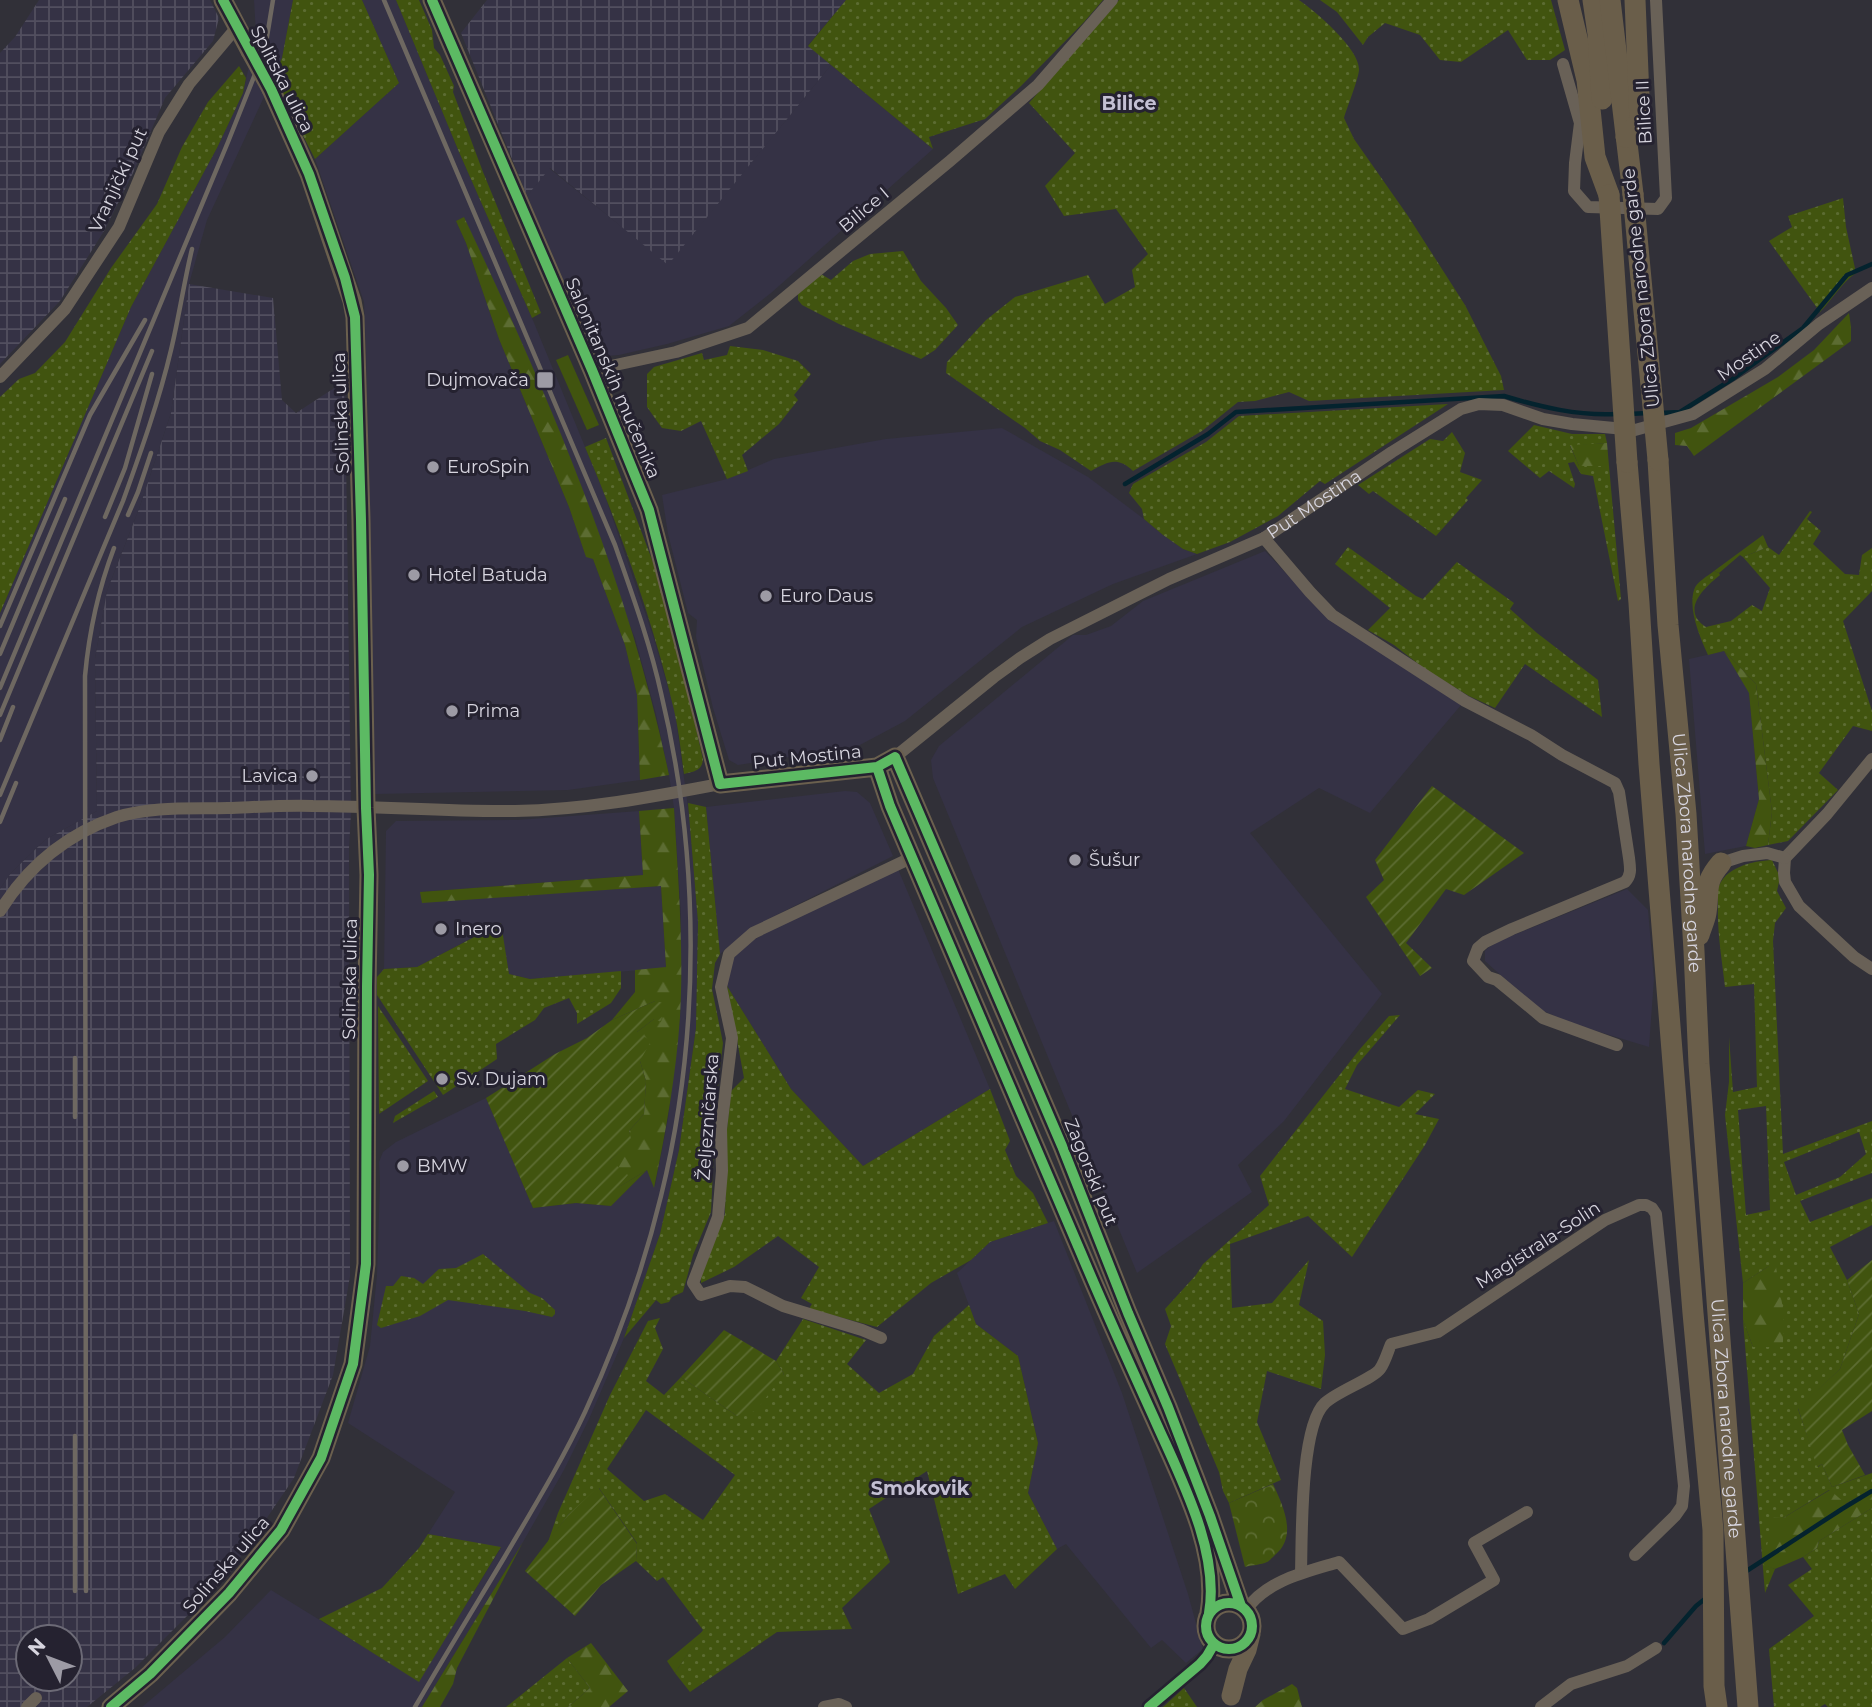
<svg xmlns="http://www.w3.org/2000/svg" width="1872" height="1707" font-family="Montserrat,sans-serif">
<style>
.built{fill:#353245}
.industrial{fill:url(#industrial-grid);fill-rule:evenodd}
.grass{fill:url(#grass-dots);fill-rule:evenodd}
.forest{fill:url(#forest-firs)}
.park{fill:url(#park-crowns)}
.garden{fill:url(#garden-furrows)}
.pitch{fill:#41540f}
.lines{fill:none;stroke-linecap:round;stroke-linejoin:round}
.stream{stroke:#04232e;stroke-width:4.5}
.minor{stroke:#696157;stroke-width:12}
.primary{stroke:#6b604e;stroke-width:19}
.trunk{stroke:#6a5e4a;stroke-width:21}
.rail{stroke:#6e6861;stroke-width:4.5}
.primary-bridge{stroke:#6b604e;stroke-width:19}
.trunk-bridge{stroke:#6a5e4a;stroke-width:21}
.cycleway-casing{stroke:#252230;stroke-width:15}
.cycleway{stroke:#5cba63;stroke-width:10}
.poi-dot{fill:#9d9ba5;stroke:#252230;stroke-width:2.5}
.labels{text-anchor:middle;stroke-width:6;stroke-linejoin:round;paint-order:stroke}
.street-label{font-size:18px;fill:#d7d5df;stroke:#252230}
.poi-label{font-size:18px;fill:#d7d5df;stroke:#252230;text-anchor:start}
.neighbourhood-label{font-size:19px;font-weight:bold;fill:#c4c0d3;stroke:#252230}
</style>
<defs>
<pattern id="industrial-grid" width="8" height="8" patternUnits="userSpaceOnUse" patternTransform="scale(1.75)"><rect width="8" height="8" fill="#353245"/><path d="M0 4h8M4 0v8" fill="none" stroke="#524f5f"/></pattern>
<pattern id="grass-dots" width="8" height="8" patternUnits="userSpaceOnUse" patternTransform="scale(1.75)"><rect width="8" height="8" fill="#41540f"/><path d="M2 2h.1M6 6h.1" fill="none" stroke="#5c6c32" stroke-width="1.8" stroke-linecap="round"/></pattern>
<pattern id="forest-firs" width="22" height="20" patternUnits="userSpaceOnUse" patternTransform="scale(1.75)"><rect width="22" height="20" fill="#41540f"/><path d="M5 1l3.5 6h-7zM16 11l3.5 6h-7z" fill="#5c6c32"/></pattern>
<pattern id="park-crowns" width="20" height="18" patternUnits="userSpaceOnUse" patternTransform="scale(1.75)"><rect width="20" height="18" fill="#41540f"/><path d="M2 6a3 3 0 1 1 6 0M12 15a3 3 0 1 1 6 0" fill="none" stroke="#5c6c32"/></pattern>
<pattern id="garden-furrows" width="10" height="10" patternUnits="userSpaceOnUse" patternTransform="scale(1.75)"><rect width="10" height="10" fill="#41540f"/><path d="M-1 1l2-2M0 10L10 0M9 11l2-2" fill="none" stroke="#5c6c32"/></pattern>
</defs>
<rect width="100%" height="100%" fill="#313038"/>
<path class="built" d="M254,0H293L282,58L207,220L189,284L171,413L139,509L107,591L95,659L97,811L45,840L11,873L0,889V613L131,307L217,148L243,93L256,34Z
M362,0H396L459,152L532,318L604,493L654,639L675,712L690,822L698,922L696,1028L679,1150L660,1234L624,1338L589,1419L564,1470L523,1542L422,1707H142L225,1637L271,1590L419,1681L501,1548L428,1534L455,1492L348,1423L370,1346L377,1275L380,1182L379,1162L383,1152L396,1142L486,1098L533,1208L576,1203L611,1206L647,1170L655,1186L668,1119L680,1017L681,914L674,808L669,775L656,714L635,638L464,217L456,221L466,243L499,339L569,507L586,556L593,559L625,645L637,695L640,780L568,790L375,794L366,352L364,302L315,159L399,83Z
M831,65L933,149L771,293L729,326L667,344L619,355L605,356L593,349L527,196L549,168L668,264Z
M1002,428L1088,477L1144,519L1163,535L1183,549L1197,554L1113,584L1022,627L905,721L858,746L738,765L729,760L713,708L696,637L697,620L688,613L668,534L662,495L727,479L774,459L886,439Z
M1265,551L1328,618L1461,705L1370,813L1319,788L1250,833L1382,994L1284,1121L1238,1165L1252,1192L1137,1273L933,778L931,760L939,746L1073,635H1086L1111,626L1143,601Z
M1724,651L1749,692L1759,799L1746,846L1705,854L1689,659Z
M845,791L857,792L870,803L893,856L753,927L720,954L706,807Z
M639,811L643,875L421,892L422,902L661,886L666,968L530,979L509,974L500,923L417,967L384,969L386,831L396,821L517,820Z
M898,869L990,1089L863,1166L791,1089L727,986L732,959L746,944L794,917Z
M1627,889L1648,910L1654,979L1649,1047L1570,1023L1537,1008L1485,961V951L1489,947L1501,940Z
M1054,1221L1122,1393L1188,1594L1203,1649L1186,1663L1162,1640L1151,1648L1066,1544L1057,1549L1028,1493L1038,1442L1018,1356L976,1324L957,1273L990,1242Z"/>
<path class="industrial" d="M39,0H210L219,18L213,41L165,98L133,173L104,231L60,301L0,364V53L15,37Z
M487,0H846L808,45L831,65L668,265L550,168L527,196L461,33Z
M189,284L273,298L282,400L296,413L345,381L351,812L349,849L350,1276L333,1375L294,1478L228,1575L135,1668L87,1707H0V889L11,873L45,840L97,811L95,659L107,591L139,509L171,413ZM28,1637H70V1679H28Z"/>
<path class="grass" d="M293,0H362L399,83L315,159L273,77L282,58Z
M396,0H419L432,30L434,48L440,55L454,86L453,92L483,172L541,313L532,318L459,152Z
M846,0H1103L1084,22L1021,86L985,119L929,137L933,149L808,46Z
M1119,0H1299C1316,12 1360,49 1359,70C1358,81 1347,107 1344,118L1354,139L1408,216L1465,305L1501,376L1504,390L1309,401L1289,392L1255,401L1238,402L1202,431L1133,471C1117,456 1108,462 1091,471L1060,450L1040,441L1025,428L946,373L947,362L986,320L1015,297L1088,275L1105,304L1135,287L1132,270L1148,254L1116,209L1064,216L1045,186L1075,153L1029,103Z
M1320,0H1551L1565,50L1550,60H1527L1508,30L1461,62L1440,60L1420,35L1385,23L1368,37L1363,45L1337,12Z
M239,66L246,78L243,93L217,148L131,307L0,613V397L19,379L35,373L65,342L111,268L157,204L182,147L208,102Z
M1843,198L1846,227L1856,273C1842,282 1832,300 1820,312L1769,241L1792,227L1788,216Z
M903,251L921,281L946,308L958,325L935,350L921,359L839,324L802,305L798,300V294L821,274L831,280L853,261L870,254Z
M730,346L763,350L798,361L811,374L794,395L798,400L779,424L742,455L748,471L727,479L701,421L681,431L662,428L647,407V374L654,367L702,353L704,360L727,355Z
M1448,404L1325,484L1320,481L1278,516L1230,542L1197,554L1183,549L1163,535L1144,519L1142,509L1129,493L1133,484L1206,442L1239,416Z
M1534,425L1572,434H1605L1607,443L1570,446L1579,466H1609L1621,599L1618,601L1593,476L1581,474L1574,462L1568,463L1575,484L1574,488L1549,471L1540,478L1508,451Z
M1452,432L1465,453L1460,472L1482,480L1466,498L1468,500L1436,536L1373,491L1369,494L1358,485L1430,439L1443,441Z
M606,438L654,565L690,703L703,759C702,771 695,771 684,774C681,753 679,731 674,710C653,621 621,532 585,447Z
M1810,511L1812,512L1807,519L1821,531L1813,544L1845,574L1859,575L1862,555L1872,548V591L1843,621L1872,711V731L1853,726L1819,773L1838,790L1788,841L1768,845L1772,812L1756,684L1724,651L1708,655C1700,637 1688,610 1694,590C1696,582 1708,576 1714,571L1719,573L1720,575C1704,588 1680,610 1706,627L1731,621L1752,605L1762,611L1770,588L1743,557L1768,547L1779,555Z
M1348,547L1416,596L1423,599L1457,562L1514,603L1510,609L1537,633L1598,680L1602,717L1525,664L1495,708L1469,696L1426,670L1394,645L1368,630L1390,608L1335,564Z
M688,803L706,807L720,954L715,963L712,989L723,1043L717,1095L709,1116L714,1147L711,1212L693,1255L683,1292L672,1297L669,1302L661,1304L656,1300L624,1338L660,1234L679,1150L696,1028L698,922Z
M1772,860L1780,877L1777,891L1786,908L1775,923L1773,941L1783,1154L1872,1121V1173L1800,1201L1810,1222L1872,1198V1225L1830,1247L1847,1280L1859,1314L1840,1369L1798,1409L1818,1467L1822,1464L1832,1487L1872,1473V1489L1845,1504L1829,1490L1783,1518L1763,1564L1775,1569L1765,1593L1743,1320L1753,1347L1769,1266L1743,1283L1725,1115L1729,1082V1037L1733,1092L1757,1087L1754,984L1725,987C1722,960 1717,932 1718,905C1718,901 1717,894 1718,889C1724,867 1753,861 1772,860ZM1766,1106L1770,1210L1746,1215L1738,1110ZM1859,1132L1866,1154L1840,1177L1796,1195L1784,1162Z
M501,923L509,974L530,979L621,971V988L611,1003L577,1024V1013L569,998L544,1008L535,1020L496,1044L497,1059L443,1095L377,995V977L384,969L417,967Z
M727,986L791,1089L863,1166L990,1089L1010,1141L1005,1150L1016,1176L1033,1193L1048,1223L990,1242L971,1260L931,1283L877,1327L809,1309L812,1304L801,1298L819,1267L778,1236L734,1267L701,1283V1277L725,1214L727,1129L731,1091L744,1078Z
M378,1006L428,1081L379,1114Z
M1400,1015L1357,1065L1345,1089L1399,1107L1418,1090L1435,1094L1415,1114L1439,1119L1425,1145L1352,1257L1308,1216L1230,1244L1232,1308L1272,1303L1309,1260L1299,1305L1323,1321L1325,1355L1321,1389L1267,1371L1257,1422L1281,1480L1229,1503L1223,1491L1219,1472L1165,1344L1171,1326L1165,1309L1196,1275L1203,1264L1269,1205L1260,1176L1360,1049L1389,1016Z
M434,1091L438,1097L393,1123L395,1116Z
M483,1254L530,1293L542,1298L555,1310V1314L552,1317L525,1311L448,1300L420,1316L381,1328L377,1325L386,1286H393L401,1276L414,1278L423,1284L439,1269L456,1268Z
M969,1305L976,1324L1018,1356L1038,1443L1028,1493L1057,1549L1015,1589L1005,1574L958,1594L927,1471L869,1509L890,1562L842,1608L852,1629L777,1632L690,1692L675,1673L703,1630L663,1577L657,1581L636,1561L637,1543L599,1488L568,1515L548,1542L558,1513L610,1395L648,1321L660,1318L655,1328L663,1349L646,1381L664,1395L681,1377L737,1416L784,1374L776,1361L803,1319L866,1340L847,1364L879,1393L913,1374L934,1336ZM646,1410L735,1475L703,1520L665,1494L644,1501L607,1469Z
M1872,1508V1707H1828L1825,1704L1820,1707H1774L1769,1649L1814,1616L1788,1585L1812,1569L1803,1557L1817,1548L1819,1541Z
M428,1534L501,1547L419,1682L319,1619L382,1588L419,1548Z
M567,1658L590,1688L568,1707H506Z
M1184,1688L1197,1707H1163Z"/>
<path class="forest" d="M464,217C549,396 628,580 669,775L640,780L637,695L625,645L593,559L586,557L569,507L499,339L466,243L456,221Z
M1849,313L1851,327V341L1694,456L1687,446L1675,445V433L1691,428L1778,377L1814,350Z
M1607,443L1609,466H1579L1570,445Z
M1763,535L1768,547L1743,557L1740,555L1719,573L1714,571Z
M1724,651L1756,684L1772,812L1768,845L1755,848L1746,846L1759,799L1749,693Z
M674,808C678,877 684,948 680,1017C676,1075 666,1131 654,1188L647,1170L614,1190L610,1160L631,1142L629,1131L644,1114L646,1081L640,1061L637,1032L654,1019L655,1001L612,1020L635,992V970L666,967L661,886L422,903L420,892L643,875L639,811Z
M1769,1266L1776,1267L1783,1309V1347H1753L1743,1320V1283Z
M1872,1489V1508L1819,1541L1817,1548L1803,1557L1775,1569L1763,1565L1773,1517L1783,1518L1830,1490L1846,1504Z
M523,1542L457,1668L453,1684L440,1707H422Z
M703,1631L675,1673L667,1661Z
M591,1643L628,1691L609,1707H568L590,1688L567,1658Z
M1292,1684L1297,1688L1302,1707H1255L1263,1700Z"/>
<path class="park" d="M1273,1484C1283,1506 1298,1536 1275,1555C1274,1556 1268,1562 1267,1562C1261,1565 1252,1565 1245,1567L1229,1503Z"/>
<path class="garden" d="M1432,786L1524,853L1464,895L1446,889L1406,943L1432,968L1420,976L1366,897L1384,880L1375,860Z
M655,1001L664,1003L661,1022L654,1019L637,1032L651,1041L640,1061L646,1081L644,1114L629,1131L632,1142L610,1160L628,1175L617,1188L647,1170L611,1206L576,1203L533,1208L486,1098L555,1054L587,1038L612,1020Z
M1872,1260V1411L1842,1430L1848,1445L1865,1475L1832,1487L1822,1464L1817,1467L1798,1408L1840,1369L1859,1314L1847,1280Z
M724,1330L776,1361L784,1374L756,1411L737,1416L681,1377Z
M598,1487L637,1544L636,1561L601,1585L575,1616L525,1571L568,1515Z"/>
<path class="pitch" d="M568,355L599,425L587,430L556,360Z"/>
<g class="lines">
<path class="stream" d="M1660,413L1680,412L1734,378L1803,328L1847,275L1872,264
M1629,414L1648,413
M1125,484L1208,434L1236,412L1504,396C1541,407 1578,416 1616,414
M1745,1572L1842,1509L1872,1491
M1664,1643L1696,1606L1706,1598"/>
<g class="minor">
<path d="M1563,64L1580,123L1575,163L1574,191L1588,207L1658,209L1666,198L1656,0"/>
<path d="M592,370L676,352L748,328L950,161L1038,85L1112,0"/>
<path d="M0,377L65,309L119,227L159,132L189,84L237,27"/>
<path d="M1264,538L1310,592L1332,615L1465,701L1531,735L1562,755L1615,783L1619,792L1629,858C1630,867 1632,875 1625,882L1512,929L1485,942L1478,948L1473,961L1488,977L1497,980L1543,1018L1617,1045"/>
<path id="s1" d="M895,757L994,677L1020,658L1050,639L1169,579L1264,538L1392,452L1461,409L1479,404L1503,405L1543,419L1572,424L1635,430L1693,414L1765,369L1819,324L1872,288"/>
<path d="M1872,759L1827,814L1785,858L1784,873L1785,882L1799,906L1854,957L1872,969"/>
<path d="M1721,863L1743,856L1767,853L1785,858"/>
<path d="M0,911C28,866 67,834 117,817C152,806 192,809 228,808C256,807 285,805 313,806C380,806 448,812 515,811C583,810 652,797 720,784"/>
<path d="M881,1338L862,1330L783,1306L745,1287L730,1286L701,1295L693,1283L718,1217L722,1171L721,1129L732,1038L721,987L729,954L753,933L913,857"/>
<path d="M1301,1573C1302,1537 1300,1426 1325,1403C1336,1392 1374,1378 1380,1369C1385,1362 1388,1351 1391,1344L1438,1332L1605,1220L1639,1205H1646L1652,1208L1656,1214L1684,1486L1682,1506L1675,1516L1635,1555"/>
<path d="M1246,1610C1267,1580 1306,1572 1339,1562L1403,1629L1429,1619L1494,1580L1474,1543L1527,1512"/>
<path d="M27,1707L36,1698"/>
<path d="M824,1707L839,1704L846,1707"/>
<path d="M1149,1707L1200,1664L1207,1656L1214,1644"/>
<path d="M1541,1707L1571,1684L1627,1666L1656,1648"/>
</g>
<path class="primary" d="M223,0L250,51
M432,0L592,370L649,510L720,784L877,767L895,757L1062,1146L1128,1313L1168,1407L1210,1516L1241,1606
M877,767L890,806C954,955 1018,1104 1081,1253C1104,1308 1129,1363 1154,1418C1179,1475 1220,1550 1209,1613
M1206 1626a23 23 0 1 1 46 0a23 23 0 1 1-46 0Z
M1231,1696L1238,1669L1247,1650L1251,1634
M111,1707L150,1674L229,1593L281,1530L321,1458L353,1364L366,1264L367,986L369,875L366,808L361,520L355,317L352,301L309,174L271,89"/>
<g class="trunk">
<path d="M1568,0L1587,80L1595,157L1609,195"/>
<path d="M1593,0L1598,34L1602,99"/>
<path d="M1610,0L1633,194"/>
<path d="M1626,137L1640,121L1635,0"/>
<path id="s2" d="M1658,460L1668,625L1686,814L1694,951L1699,1064L1748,1707"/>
<path d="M1627,462L1639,603L1649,764L1693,1313L1713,1530L1714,1686L1717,1707"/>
<path d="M1699,935C1701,928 1705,920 1706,913C1710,889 1703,884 1721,863"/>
</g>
<path class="rail" d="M384,0L615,545C632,594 650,643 661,693C700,855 701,1034 661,1196C643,1270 617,1343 585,1412C561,1463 532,1510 504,1558C474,1608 444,1657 415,1707
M128,515L138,492L151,453
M105,517L125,468L152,374
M0,626L90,415L145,320
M0,654L65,499
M0,688L228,142L265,49L273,0
M0,715L152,351
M0,740L13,707
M0,795L123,501C141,451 159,401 171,350C179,317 184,282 192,249
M0,822L16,783
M75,1117V1058
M75,1436V1591
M86,1591L85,676C89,632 98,590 114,548"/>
<path class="primary-bridge" d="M250,51L271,89"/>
<path class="trunk-bridge" d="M1633,194L1658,460
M1609,195L1627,462"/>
<g class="cycleway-casing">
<path id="cycleway" d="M432,0L592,370L649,510L720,784L877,767L895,757L1062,1146L1128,1313L1168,1407L1210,1516L1241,1606
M877,767L890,806C954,955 1018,1104 1081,1253C1104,1308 1129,1363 1154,1418C1179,1475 1220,1550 1209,1613
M1206 1626a23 23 0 1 1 46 0a23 23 0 1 1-46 0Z
M111,1707L150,1674L229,1593L281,1530L321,1458L353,1364L366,1264L367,986L369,875L366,808L361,520L355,317L345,278L309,174L271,89L223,0
M1149,1707L1200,1664L1207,1656L1214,1644"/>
</g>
<use href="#cycleway" class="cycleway"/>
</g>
<g class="poi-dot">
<rect x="536" y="371" width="18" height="18" rx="3.5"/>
<circle cx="433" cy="467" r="7"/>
<circle cx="414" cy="575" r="7"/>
<circle cx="766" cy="596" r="7"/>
<circle cx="452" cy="711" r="7"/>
<circle cx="312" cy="776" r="7"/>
<circle cx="1075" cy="860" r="7"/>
<circle cx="441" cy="929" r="7"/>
<circle cx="442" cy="1079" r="7"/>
<circle cx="403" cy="1166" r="7"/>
</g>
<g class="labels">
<g class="street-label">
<text transform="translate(282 79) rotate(63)" y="6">Splitska ulica</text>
<text transform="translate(1644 112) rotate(-93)" y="6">Bilice II</text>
<text transform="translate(118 180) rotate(-65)" y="6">Vranjički put</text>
<text transform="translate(864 210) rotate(-40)" y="6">Bilice I</text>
<text transform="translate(1641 288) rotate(-96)" y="6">Ulica Zbora narodne garde</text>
<text transform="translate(1749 356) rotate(-35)" y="6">Mostine</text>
<text transform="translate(613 378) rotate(67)" y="6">Salonitanskih mučenika</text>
<text transform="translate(341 413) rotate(-92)" y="6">Solinska ulica</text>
<text dy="6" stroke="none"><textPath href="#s1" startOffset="492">Put Mostina</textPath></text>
<text transform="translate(807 757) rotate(-6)" y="6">Put Mostina</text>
<text dy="6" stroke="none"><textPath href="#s2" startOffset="394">Ulica Zbora narodne garde</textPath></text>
<text transform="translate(350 979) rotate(-89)" y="6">Solinska ulica</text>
<text transform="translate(708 1117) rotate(-86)" y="6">Željezničarska</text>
<text transform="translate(1091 1172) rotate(68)" y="6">Zagorski put</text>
<text transform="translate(1538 1245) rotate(-33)" y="6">Magistrala-Solin</text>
<text dy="6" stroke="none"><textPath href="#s2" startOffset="961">Ulica Zbora narodne garde</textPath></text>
<text transform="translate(226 1565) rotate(-49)" y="6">Solinska ulica</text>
</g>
<g class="poi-label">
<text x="529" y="386" text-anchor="end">Dujmovača</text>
<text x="447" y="473">EuroSpin</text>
<text x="428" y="581">Hotel Batuda</text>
<text x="780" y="602">Euro Daus</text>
<text x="466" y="717">Prima</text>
<text x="298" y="782" text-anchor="end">Lavica</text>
<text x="1089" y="866">Šušur</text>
<text x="455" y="935">Inero</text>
<text x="456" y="1085">Sv. Dujam</text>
<text x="417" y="1172">BMW</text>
</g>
<g class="neighbourhood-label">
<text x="1129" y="110">Bilice</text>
<text x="920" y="1495">Smokovik</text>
</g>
</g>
<g transform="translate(49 1658) rotate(312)"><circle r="33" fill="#252230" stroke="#6c6a76" stroke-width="2"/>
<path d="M0-5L12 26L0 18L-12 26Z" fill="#9d9ba5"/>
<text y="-10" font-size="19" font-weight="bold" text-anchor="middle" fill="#d7d5df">N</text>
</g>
</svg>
